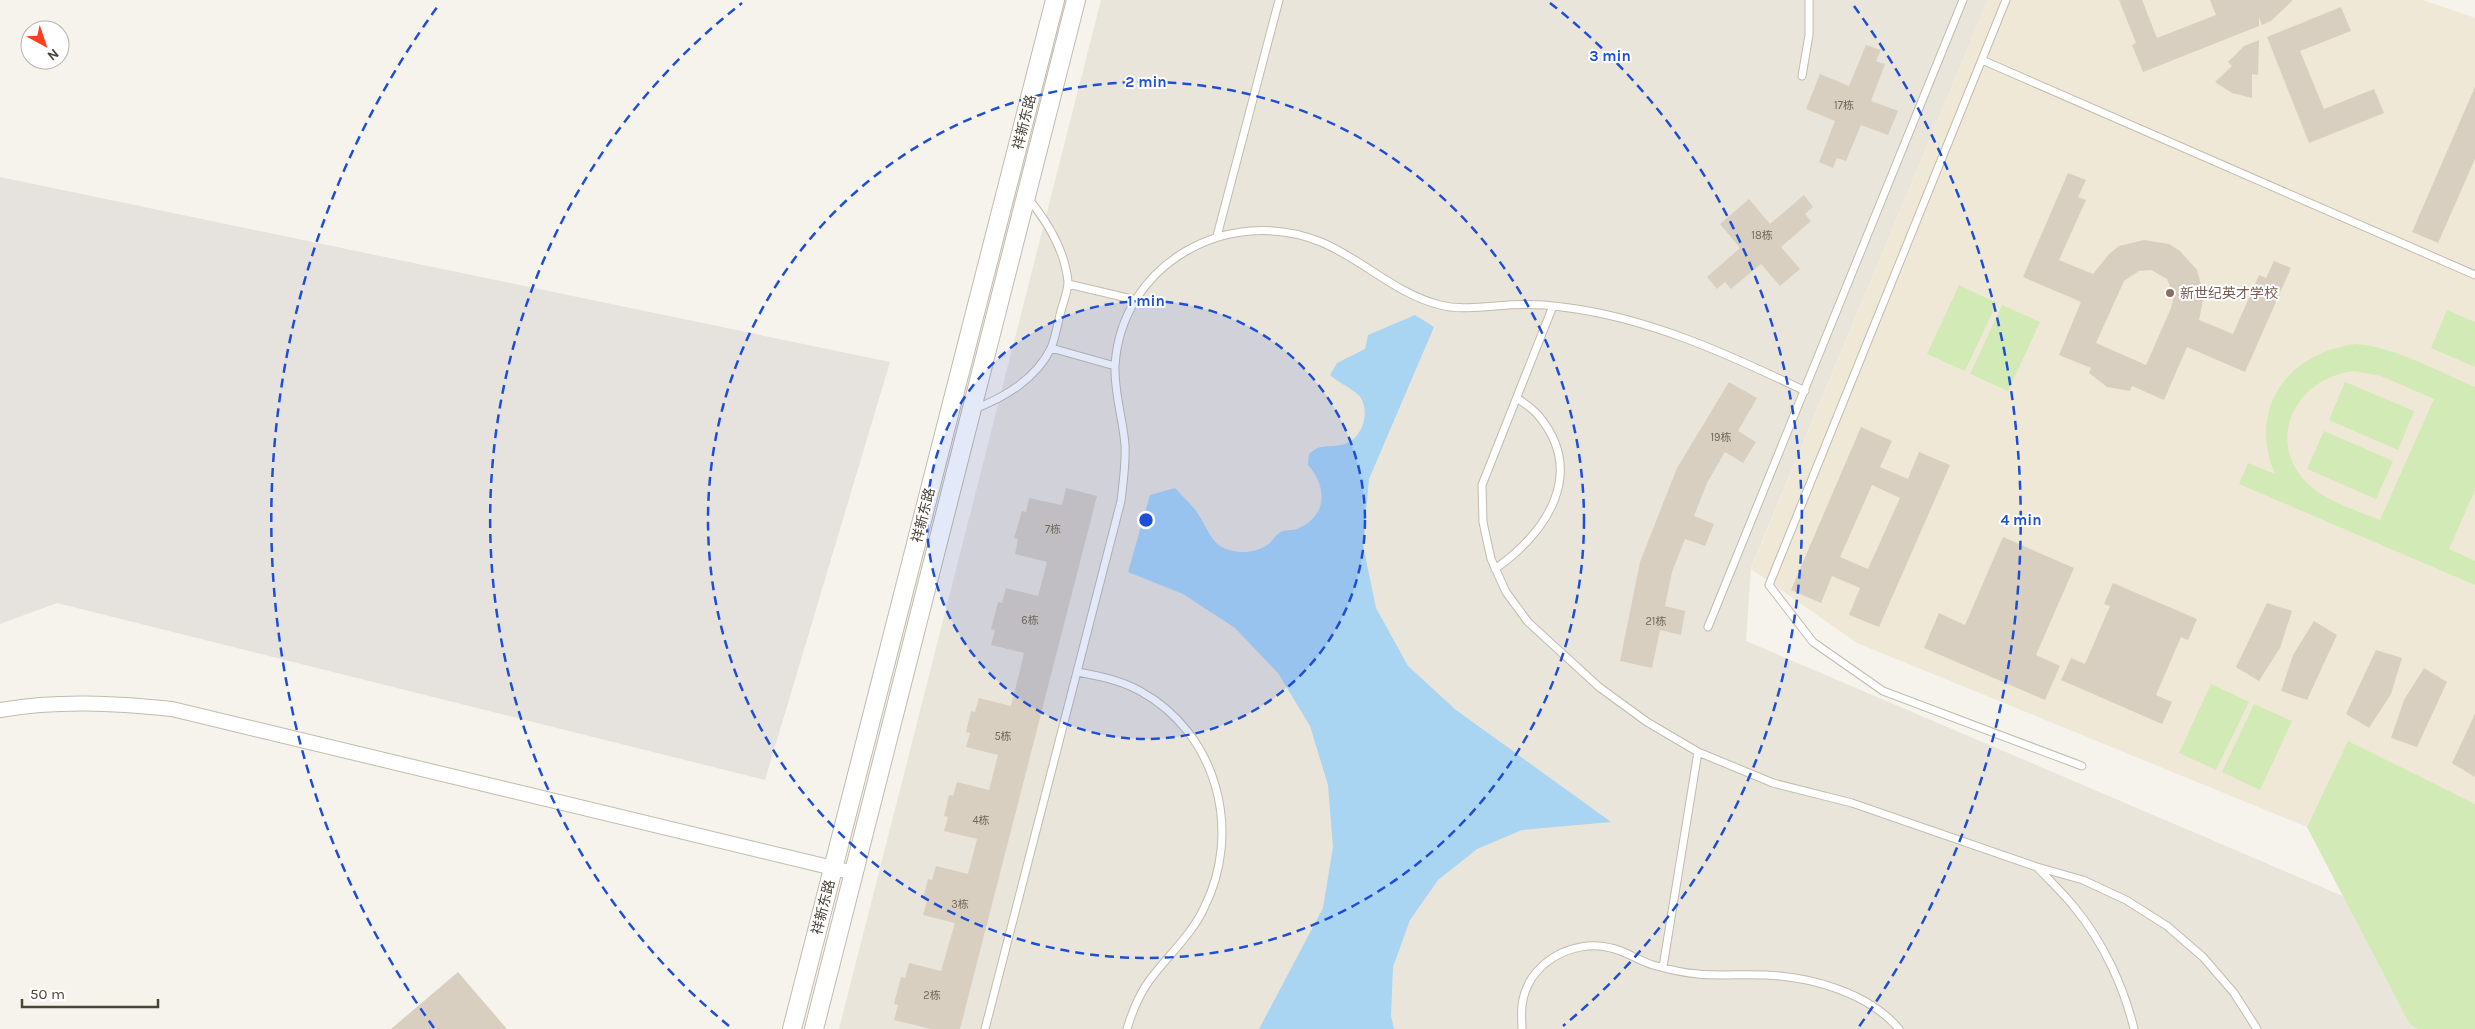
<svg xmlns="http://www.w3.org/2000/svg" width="2475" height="1029" font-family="Karla,'Noto Sans SC',sans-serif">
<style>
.residential{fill:#eae5da}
.industrial{fill:#e6e2dd}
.education{fill:#efe8d6}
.green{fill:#d2eab5;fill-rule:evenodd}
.water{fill:#a9d4f2}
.building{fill:#d8cfc1;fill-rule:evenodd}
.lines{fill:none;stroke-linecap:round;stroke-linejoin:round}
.service-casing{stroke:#c2bbae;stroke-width:9}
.minor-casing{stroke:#c2bbae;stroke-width:16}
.tertiary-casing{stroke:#c2bbae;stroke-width:20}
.service{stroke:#fff;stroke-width:7}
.minor{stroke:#fff;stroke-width:14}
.tertiary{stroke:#fff;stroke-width:18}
.ring{fill:none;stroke:#1d4ed8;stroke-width:2.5;stroke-dasharray:9 6}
.education-dot{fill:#8d6e63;stroke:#fff;stroke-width:2}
.labels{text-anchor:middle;stroke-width:4;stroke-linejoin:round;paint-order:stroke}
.number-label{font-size:11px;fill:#6e675b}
.street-label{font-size:14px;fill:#4b4439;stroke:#fff}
.education-label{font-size:14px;fill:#785e54;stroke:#fff;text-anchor:start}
.centre{fill:#1d4ed8;stroke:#fff;stroke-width:2.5}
.ring-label{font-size:15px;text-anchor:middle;font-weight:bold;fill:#1d4ed8;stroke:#fff;stroke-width:4;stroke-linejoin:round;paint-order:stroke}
</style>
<rect width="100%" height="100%" fill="#f6f3ec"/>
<path class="residential" d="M1101,0H1988L1751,568L1746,641L2343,896L2410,1025L2418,1029H839Z"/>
<path class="industrial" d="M0,177L890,362L765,780L57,603L0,624Z"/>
<path class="education" d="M1988,0H2423L2475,18V804L2348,742L2307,827L1857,643L1751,569Z"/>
<path class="green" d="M1959,285L1997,303L1965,371L1927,354Z
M2002,305L2040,322L2008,391L1970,374Z
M2447,310L2475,322V367L2431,348Z
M2356,344C2398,348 2437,371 2475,387V490L2449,549L2475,561V585L2239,484L2248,463L2275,474C2247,407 2288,353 2356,344ZM2354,371L2381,376L2434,399L2380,520C2356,510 2324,501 2306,482C2264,438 2298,377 2354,371Z
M2345,382L2414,411L2398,450L2329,420Z
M2324,431L2393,461L2376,499L2307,469Z
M2211,684L2249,702L2216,770L2179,753Z
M2254,704L2292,721L2260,790L2222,772Z
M2348,741L2475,804V1029H2418L2410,1025L2307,827Z"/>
<path class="water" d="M1415,315L1434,327L1369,479L1363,545L1376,608L1408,666L1456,710L1611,822L1522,830L1477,849L1438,880L1410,920L1393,967L1391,1016L1394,1029H1259L1323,908L1333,847L1328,785L1310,726L1278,673L1235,628L1183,594L1128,572L1150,495L1175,488C1183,497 1194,506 1200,517C1208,529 1211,543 1226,549C1238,554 1256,553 1267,545C1272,542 1275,535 1281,532C1286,529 1294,531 1299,528C1328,515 1327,486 1308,465L1309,454C1322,442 1330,449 1345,444C1362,438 1370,414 1361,398C1358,392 1336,381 1330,375L1337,363L1365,349L1368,335Z"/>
<path class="building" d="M2119,0H2142L2157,38L2216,15L2210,0H2293L2271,21L2262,25L2259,17V26L2143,72L2132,45L2136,43Z
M2341,7L2351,31L2300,51L2324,109L2374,89L2384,113L2309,143L2267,37Z
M2259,40L2258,75L2252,74V98L2232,93L2215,82L2232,66L2228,62L2244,46Z
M1866,45L1881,50L1876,61L1885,64L1871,101L1898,111L1888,135L1861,125L1846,161L1837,158L1833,168L1819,162L1835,121L1806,109L1820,74L1849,86Z
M2475,87V159L2438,243L2412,232Z
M2068,173L2086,180L2078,197L2086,200L2059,260L2093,274L2109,254L2119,246L2144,240L2169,244L2180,251L2197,270L2204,295L2199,320L2233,334L2259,275L2266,278L2274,261L2291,268L2245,372L2187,347L2164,400L2132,386L2130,391L2107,387L2089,373L2091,368L2059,355L2081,302L2023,277ZM2151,270L2167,279L2174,296L2171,308L2146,365L2096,343L2124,281L2139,271Z
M1804,195L1813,207L1805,214L1811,221L1781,247L1800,269L1780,286L1761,264L1731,289L1725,282L1717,289L1707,277L1740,248L1720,224L1749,199L1770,224Z
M1729,382L1757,398L1738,431L1756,442L1743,463L1725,452L1707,483L1694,516L1714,524L1705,546L1685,539L1672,572L1665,606L1685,611L1681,635L1660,630L1652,668L1620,661L1640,562L1677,468Z
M1861,427L1892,441L1880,467L1908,479L1919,452L1950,465L1879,627L1849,615L1860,588L1832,576L1821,603L1791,590ZM1872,485L1900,498L1868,569L1840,557Z
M1066,488L1097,496L960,1029H931L894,1020L898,1005L894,1004L901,977L905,978L909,963L941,971L955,923L923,915L927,901L923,899L928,879L932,880L936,866L968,874L977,839L944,831L948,817L944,816L949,795L953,796L957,782L989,790L998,755L966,747L970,733L966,732L971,711L975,712L979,698L1011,706L1020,670L1024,653L991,645L995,630L991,629L998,602L1002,603L1006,588L1038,596L1047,562L1015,554L1018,539L1014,538L1022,511L1026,512L1029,498L1062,505Z
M2003,537L2074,568L2036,655L2060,666L2045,700L1924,648L1939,613L1965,625Z
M2113,583L2197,619L2188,640L2181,637L2156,695L2172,702L2162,724L2061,680L2071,658L2085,664L2110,606L2104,604Z
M2267,603L2292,611L2280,648L2259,681L2236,667Z
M2314,621L2337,635L2307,700L2281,691L2293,655Z
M2376,650L2402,658L2391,694L2369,728L2346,714Z
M2424,668L2447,682L2417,747L2391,738L2404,700Z
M2475,714V777L2452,763Z
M458,972L507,1029H391Z"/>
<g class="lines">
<g class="service-casing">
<path id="service" d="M2006,0L1769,585L1813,642L1883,691L2082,766
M1982,60L2475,275
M1802,76L1809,35V0
M1217,236L1279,0
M1068,284L1136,300
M1553,306L1482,485L1483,522L1491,559L1506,592L1528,622L1599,687L1647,722L1698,752L1773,783L1852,803L2037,867L2083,880L2126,900L2167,926L2203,957L2234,993L2257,1029
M1051,348L1115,366
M974,409C1004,398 1037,378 1051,348C1055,339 1057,326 1060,315C1062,305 1068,292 1068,282C1065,250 1047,221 1027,197
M1495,569C1547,532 1587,473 1538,415C1532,408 1524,403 1517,398
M1708,627L1963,0
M1078,672C1099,676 1120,680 1140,691C1217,733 1243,831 1204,908C1191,936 1167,956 1149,981C1139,995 1132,1012 1127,1029
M2038,868C2051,882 2064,894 2075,908C2103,942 2124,987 2134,1029
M1663,967L1698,752
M985,1029L1121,501C1123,483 1126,464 1125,445C1123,419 1114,393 1115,366C1121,264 1228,204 1321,242C1362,259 1396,294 1440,305C1459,310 1478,307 1496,306C1518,304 1540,304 1562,307C1647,317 1728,354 1805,391
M1522,1029C1522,1022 1521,1014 1522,1006C1526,964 1572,938 1611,948C1626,951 1639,961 1653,965C1667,969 1683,973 1698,974C1720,976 1743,974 1766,975C1812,977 1869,993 1899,1029"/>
</g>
<g class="minor-casing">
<path id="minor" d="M0,710C59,700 113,703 172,709L854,873"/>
</g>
<g class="tertiary-casing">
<path id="tertiary" d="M792,1029L1055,0
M814,1029L1076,0"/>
</g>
<use href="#service" class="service"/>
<use href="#minor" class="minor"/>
<use href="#tertiary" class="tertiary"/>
</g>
<circle cx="1146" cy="520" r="219" fill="#1d4ed8" fill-opacity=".12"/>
<g class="ring">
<circle cx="1146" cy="520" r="219"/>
<circle cx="1146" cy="520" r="438"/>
<path d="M729 1026A656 656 0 0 1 742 3M1550 3A656 656 0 0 1 1563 1026"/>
<path d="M434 1028A875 875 0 0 1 438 6M1854 6A875 875 0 0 1 1858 1028"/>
</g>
<circle class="education-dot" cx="2170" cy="293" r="5"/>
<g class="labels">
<g class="number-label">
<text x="1844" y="109">17栋</text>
<text x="1762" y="239">18栋</text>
<text x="1721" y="441">19栋</text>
<text x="1053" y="533">7栋</text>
<text x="1030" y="624">6栋</text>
<text x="1656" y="625">21栋</text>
<text x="1003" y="740">5栋</text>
<text x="981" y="824">4栋</text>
<text x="960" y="908">3栋</text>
<text x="932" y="999">2栋</text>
</g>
<g class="street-label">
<text transform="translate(1024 122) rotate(-76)" y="5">祥新东路</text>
<text transform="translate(923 515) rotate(-76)" y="5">祥新东路</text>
<text transform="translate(823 907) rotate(-76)" y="5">祥新东路</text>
</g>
<g class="education-label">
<text x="2180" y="298">新世纪英才学校</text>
</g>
</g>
<circle cx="1146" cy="520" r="8" class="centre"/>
<g class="ring-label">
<text x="1610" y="61">3 min</text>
<text x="1146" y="87">2 min</text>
<text x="1146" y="306">1 min</text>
<text x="2021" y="525">4 min</text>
</g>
<g transform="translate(45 45) rotate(140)"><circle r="24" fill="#ffffff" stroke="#b7b4b0"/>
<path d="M0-4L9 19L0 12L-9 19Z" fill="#fc3f1d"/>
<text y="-8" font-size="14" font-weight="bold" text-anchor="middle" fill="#4b4439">N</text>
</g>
<path d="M22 999v8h136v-8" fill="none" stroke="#4b4439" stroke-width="2.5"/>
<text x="30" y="999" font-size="15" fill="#4b4439" stroke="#ffffff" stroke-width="4" paint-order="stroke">50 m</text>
</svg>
